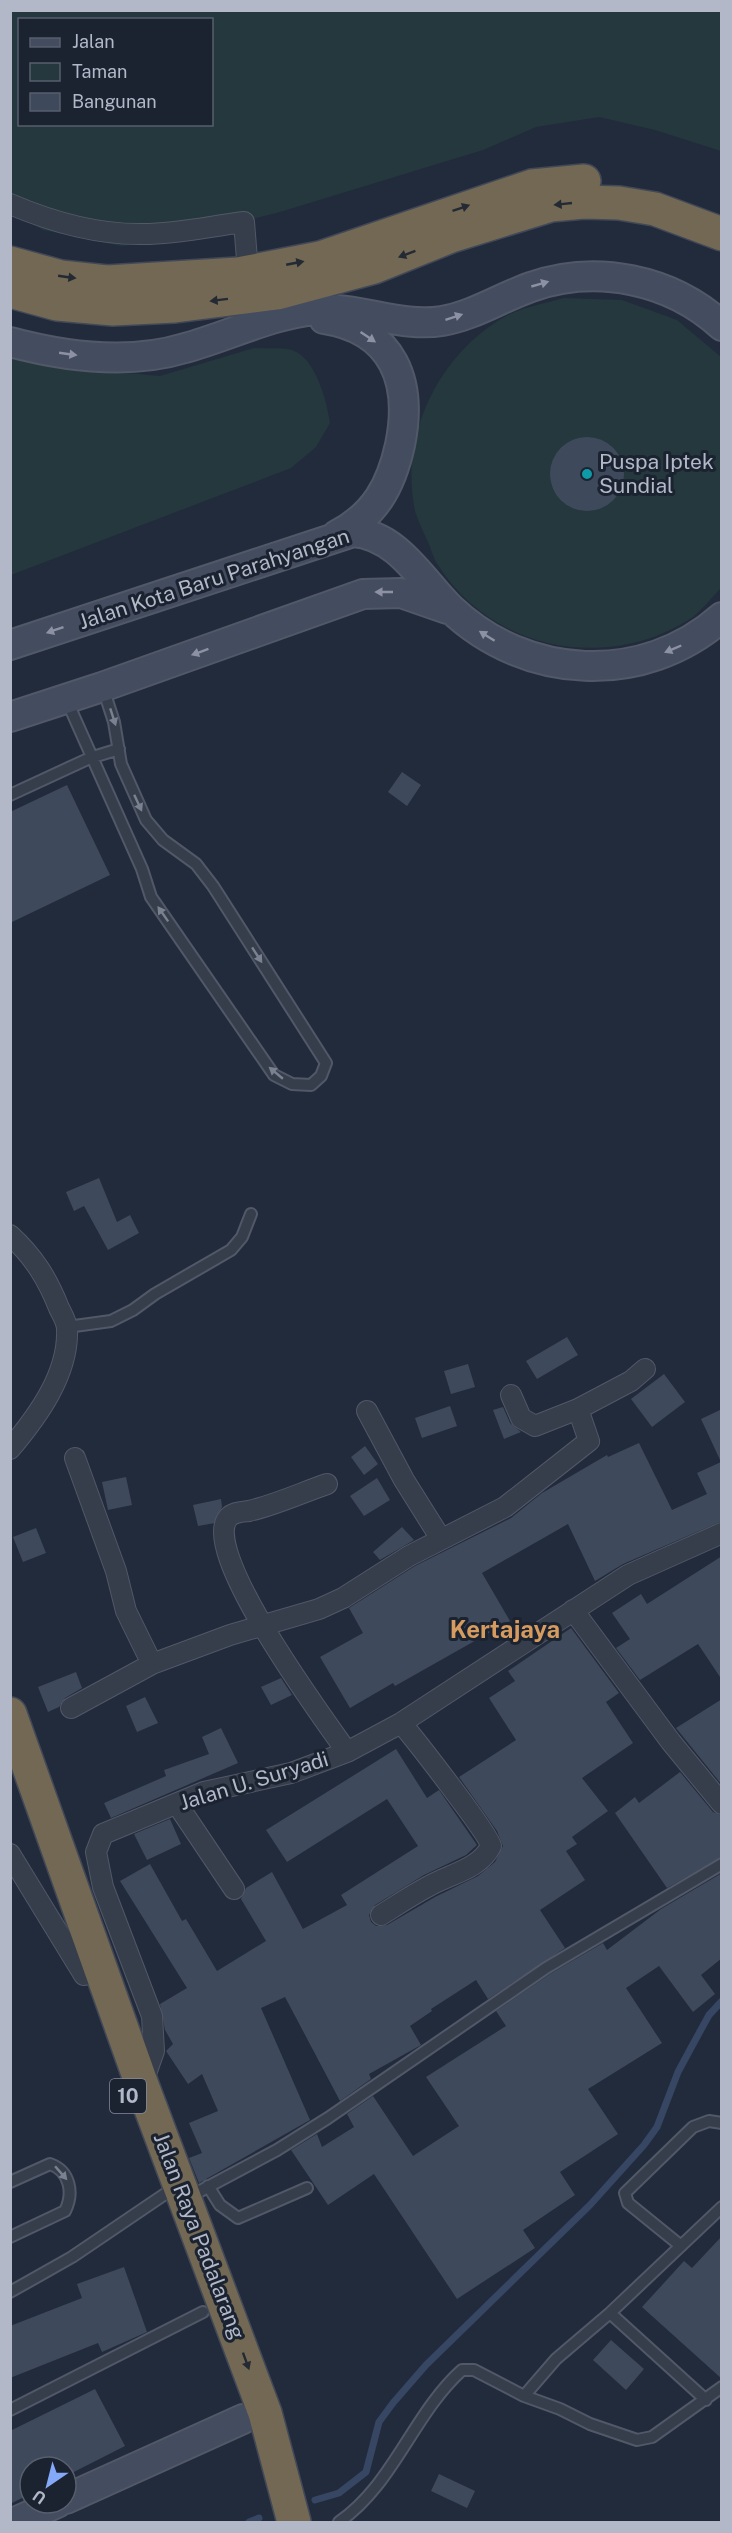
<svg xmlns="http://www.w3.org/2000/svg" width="732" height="2533" font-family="'Public Sans',sans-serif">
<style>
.green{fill:#24383d;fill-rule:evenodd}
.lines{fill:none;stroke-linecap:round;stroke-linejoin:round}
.stream{stroke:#364663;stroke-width:7}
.building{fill:#3e495b}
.lane-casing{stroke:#515867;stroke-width:14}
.street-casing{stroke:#515867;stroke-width:22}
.secondary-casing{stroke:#515867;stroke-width:32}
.highway-casing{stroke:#414857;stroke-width:36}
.lane{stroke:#363e4c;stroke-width:10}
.street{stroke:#363e4c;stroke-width:20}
.secondary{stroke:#444c5f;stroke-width:28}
.highway{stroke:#726853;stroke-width:33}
.oneway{fill:#242a34}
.oneway2{fill:#8c92a3}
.oneway3{fill:#7a8190}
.culture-dot{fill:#0f9aa8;stroke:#1b2331;stroke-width:2}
.labels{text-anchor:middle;stroke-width:6;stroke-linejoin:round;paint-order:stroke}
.shield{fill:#1b2331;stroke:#858b9b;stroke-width:1.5}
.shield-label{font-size:20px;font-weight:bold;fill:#b2b8c8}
.poi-label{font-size:21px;fill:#b2b8c8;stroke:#1b2331;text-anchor:start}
.street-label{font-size:21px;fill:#b2b8c8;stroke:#1b2331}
.quarter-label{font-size:24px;font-weight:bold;fill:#d69b5f;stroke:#1b2331}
</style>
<rect width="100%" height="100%" fill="#222b3c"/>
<path class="green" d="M11,11H721V151L655,130L599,117L536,127L483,150L280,212L166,240L121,246L43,230L11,212ZM20,20H212V124H20Z
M564,298L622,300L677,320L721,357V588C712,597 703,609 693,617C609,673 492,651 438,565C433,558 431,548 427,540C423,531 418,521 415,511C399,434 440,352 508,315C524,307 546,303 564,298Z
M254,348C265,349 281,347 292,350C316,358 327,402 330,423L316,447L291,468L11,575L10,351L71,368L160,376Z"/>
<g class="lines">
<path class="stream" d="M315,2500L339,2493L366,2472L379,2422L393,2403L426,2365L590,2205L644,2145L657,2127L678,2072L692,2046L709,2015L722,2001
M249,2522L259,2518"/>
</g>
<path class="building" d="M550 474a37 37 0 1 1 74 0a37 37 0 1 1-74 0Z
M402,772L421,785L407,806L388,792Z
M67,785L110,875L10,923V812Z
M99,1178L117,1222L130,1215L139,1233L108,1250L84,1206L74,1211L66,1192Z
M567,1337L578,1355L537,1379L526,1361Z
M468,1364L475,1387L451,1394L444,1371Z
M664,1374L685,1402L652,1427L631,1399Z
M450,1406L457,1426L422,1438L415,1418Z
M503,1407L510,1423L521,1432L504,1439L493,1410Z
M722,1409V1521L623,1564L595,1581L568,1524L482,1573L510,1621L395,1686L393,1683L350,1708L320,1657L363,1633L349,1608L415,1566L511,1518L542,1493L607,1455L608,1457L639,1443L672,1510L707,1494L697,1473L721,1462L701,1419Z
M365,1446L378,1464L364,1475L351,1457Z
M126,1477L132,1505L108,1510L102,1482Z
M377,1478L390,1500L364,1516L350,1496Z
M221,1499L222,1507L215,1523L198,1526L193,1505Z
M402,1527L414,1540L380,1560L373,1552Z
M36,1528L46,1553L23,1562L13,1537Z
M722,1556V1680L698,1644L640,1680L616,1648L630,1639L612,1613L641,1594L647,1604Z
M571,1628L619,1693L606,1702L633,1743L582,1778L608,1811L572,1837L577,1844L566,1851L585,1880L540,1910L565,1948L488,1999L476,1980L431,2009L432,2011L410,2026L421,2045L369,2074L371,2079L340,2101L285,1997L261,2008L310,2120L199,2183L189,2158L202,2153L189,2123L218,2111L202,2074L188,2084L166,2051L173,2044L165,2030L160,2004L187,1988L120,1881L150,1864L182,1921L186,1919L217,1971L266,1941L241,1899L246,1888L272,1872L303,1929L347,1905L341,1895L418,1846L387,1799L287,1862L266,1830L396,1749L427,1798L439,1790L477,1845L466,1855L424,1875L375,1905L369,1915L371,1922L376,1926L387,1925L435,1897L478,1876L495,1862L503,1846L497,1831L459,1777L516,1740L489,1698L515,1681L508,1671Z
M76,1672L82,1688L65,1698L59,1707L48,1712L38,1687Z
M281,1678L292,1695L271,1705L261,1687Z
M145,1697L158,1723L137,1732L126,1706Z
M722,1699V1785L676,1728Z
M221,1728L238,1763L111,1818L104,1803L166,1776L164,1770L209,1754L202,1737Z
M680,1772L713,1812L722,1816V1857L667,1888L615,1813L635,1797L639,1803Z
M170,1819L181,1844L147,1860L134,1834Z
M722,1873V1958L701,1975L715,1994L693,2012L659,1966L626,1988L662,2043L588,2089L618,2134L560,2172L575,2195L523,2230L535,2248L457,2299L374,2174L328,2205L291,2150L317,2134L322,2147L354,2127L347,2114L373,2096L413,2156L459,2126L426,2077L506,2026L496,2011L550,1974L603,1943L607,1950L661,1909Z
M722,2236V2379L642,2307L684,2261L692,2268Z
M124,2267L147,2332L102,2352L98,2343L10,2378V2326L82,2298L77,2284Z
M611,2340L644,2369L626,2390L593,2360Z
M95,2389L125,2446L66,2476V2467H30V2494L10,2504V2431Z
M439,2474L475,2491L467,2508L431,2491Z"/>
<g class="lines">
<g class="lane-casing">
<path id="lane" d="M67,701L142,869L151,897L274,1075L292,1084L311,1085L321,1076L326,1063L213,886L196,864L163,840L146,820L121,764L114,722L103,688
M10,795L90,758L119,749
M67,1327L111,1321L133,1310L155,1294L231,1250L242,1237L251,1214
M10,2182L50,2164C70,2171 74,2193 65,2211L10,2237
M208,2186L220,2205L238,2218L307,2188
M189,2197L277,2150L328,2118L546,1968L722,1864
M681,2246L628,2203L625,2193L693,2127L709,2121L722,2123
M10,2292L72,2257L165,2194
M610,2313L706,2400
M524,2396L556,2359L610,2313L722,2207
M10,2410L203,2312
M339,2522C394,2484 413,2414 462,2370H474L524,2396L560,2409L590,2424L637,2440L652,2437L722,2387"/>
</g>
<g class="street-casing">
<path id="street" d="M10,204C52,222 97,235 144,234C177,234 211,226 244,222L248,272
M10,1235C34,1257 47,1278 59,1308C62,1314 67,1322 67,1329C69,1374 37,1417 10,1449
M578,1409L631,1381L645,1369
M367,1411L404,1480L441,1539
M75,1458L116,1571L126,1611L152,1664
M327,1484C301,1493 275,1505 249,1511C242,1512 233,1512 228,1518C200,1552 324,1719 347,1752
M573,1610L671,1742L722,1804
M71,1708L152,1664L230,1635L319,1609L343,1598L409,1556L505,1507L589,1441L578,1409L535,1426L521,1418L511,1395
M177,1804L234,1889
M10,1854L84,1975
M381,1915C397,1905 412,1895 429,1886C450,1874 480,1869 491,1846C489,1834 414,1738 401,1723
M143,2082L154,2051L152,2016L103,1887L96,1852L103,1834L204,1792L291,1773L347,1752L401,1723L628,1575L722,1533"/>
</g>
<g class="secondary-casing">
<path id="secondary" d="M324,319C394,330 413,382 400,445C391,486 375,515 337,535
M10,342C66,357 129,365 185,348C229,336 271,314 316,310C358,306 400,328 442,321C473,316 502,297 531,287C596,264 671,279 722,326
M10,645L353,532C398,535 422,581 451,609C526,680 643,687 722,617
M10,717L102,687L363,594L401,593L447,609
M66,2499L243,2419
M15,2522L57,2503"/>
</g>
<g class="highway-casing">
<path id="highway" d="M10,263L61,277L107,282L238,274L320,258L532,186L584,181
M10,291L57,304L113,309L175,306L277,293L374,267L451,236L551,205L584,202L619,203L655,209L722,234
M10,1714L142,2085L265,2413L294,2522"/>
</g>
<use href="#lane" class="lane"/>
<use href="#street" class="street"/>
<use href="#secondary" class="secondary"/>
<use href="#highway" class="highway"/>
</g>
<defs><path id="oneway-solid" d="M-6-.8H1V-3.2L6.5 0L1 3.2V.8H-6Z" transform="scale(1.5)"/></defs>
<g class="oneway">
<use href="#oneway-solid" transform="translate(563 204) rotate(174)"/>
<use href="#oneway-solid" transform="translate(461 208) rotate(-19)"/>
<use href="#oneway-solid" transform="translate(407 254) rotate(159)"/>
<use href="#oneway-solid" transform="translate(295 263) rotate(-11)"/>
<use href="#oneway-solid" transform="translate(67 277) rotate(8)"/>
<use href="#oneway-solid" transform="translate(219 300) rotate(173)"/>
<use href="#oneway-solid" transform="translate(246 2361) rotate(70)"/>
</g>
<g class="oneway2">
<use href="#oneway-solid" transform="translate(540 284) rotate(-16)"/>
<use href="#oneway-solid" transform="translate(454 317) rotate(-18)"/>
<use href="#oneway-solid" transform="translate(368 337) rotate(34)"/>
<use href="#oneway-solid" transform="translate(68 354) rotate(8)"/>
<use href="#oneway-solid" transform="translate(384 592) rotate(-180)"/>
<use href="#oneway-solid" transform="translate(55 630) rotate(161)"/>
<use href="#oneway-solid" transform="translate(487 636) rotate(-148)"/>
<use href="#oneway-solid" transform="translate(673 649) rotate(157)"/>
<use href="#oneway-solid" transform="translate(200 652) rotate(160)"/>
</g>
<g class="oneway3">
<use href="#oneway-solid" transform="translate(113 717) rotate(72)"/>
<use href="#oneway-solid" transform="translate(138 803) rotate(65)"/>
<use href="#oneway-solid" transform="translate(163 914) rotate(-125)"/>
<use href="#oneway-solid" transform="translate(257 955) rotate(57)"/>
<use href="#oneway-solid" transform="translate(276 1073) rotate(-140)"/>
<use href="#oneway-solid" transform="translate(61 2173) rotate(49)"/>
</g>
<circle class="culture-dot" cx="587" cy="474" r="6"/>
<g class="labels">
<rect class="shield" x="110" y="2079" width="36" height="34" rx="4.5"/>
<g class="shield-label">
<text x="128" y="2103">10</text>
</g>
<g class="poi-label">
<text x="599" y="469">Puspa Iptek<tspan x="599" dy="24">Sundial</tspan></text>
</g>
<g class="street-label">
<text transform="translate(214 579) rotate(-18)" y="7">Jalan Kota Baru Parahyangan</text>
<text transform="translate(254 1781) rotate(-17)" y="7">Jalan U. Suryadi</text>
<text transform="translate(199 2236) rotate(69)" y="7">Jalan Raya Padalarang</text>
</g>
<g class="quarter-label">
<text x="505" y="1638">Kertajaya</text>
</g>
</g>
<rect width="732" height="2533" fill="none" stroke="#b2b8c8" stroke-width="24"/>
<rect x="18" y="18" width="195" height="108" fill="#1b2331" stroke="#575f6d" stroke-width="1.5"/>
<rect x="30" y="38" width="30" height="9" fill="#444c5f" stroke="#575f6d" stroke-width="1.5"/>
<text x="72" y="48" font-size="18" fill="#b2b8c8">Jalan</text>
<rect x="30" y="63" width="30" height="18" fill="#24383d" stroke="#575f6d" stroke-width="1.5"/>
<text x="72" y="78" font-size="18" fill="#b2b8c8">Taman</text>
<rect x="30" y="93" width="30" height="18" fill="#3e495b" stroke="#575f6d" stroke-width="1.5"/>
<text x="72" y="108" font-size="18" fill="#b2b8c8">Bangunan</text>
<g transform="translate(48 2485) rotate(215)"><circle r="28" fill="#1b2331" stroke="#575f6d" stroke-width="1.5"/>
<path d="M0-4.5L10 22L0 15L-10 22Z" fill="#85a9f9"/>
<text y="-9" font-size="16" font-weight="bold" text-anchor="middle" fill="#b2b8c8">U</text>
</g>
</svg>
